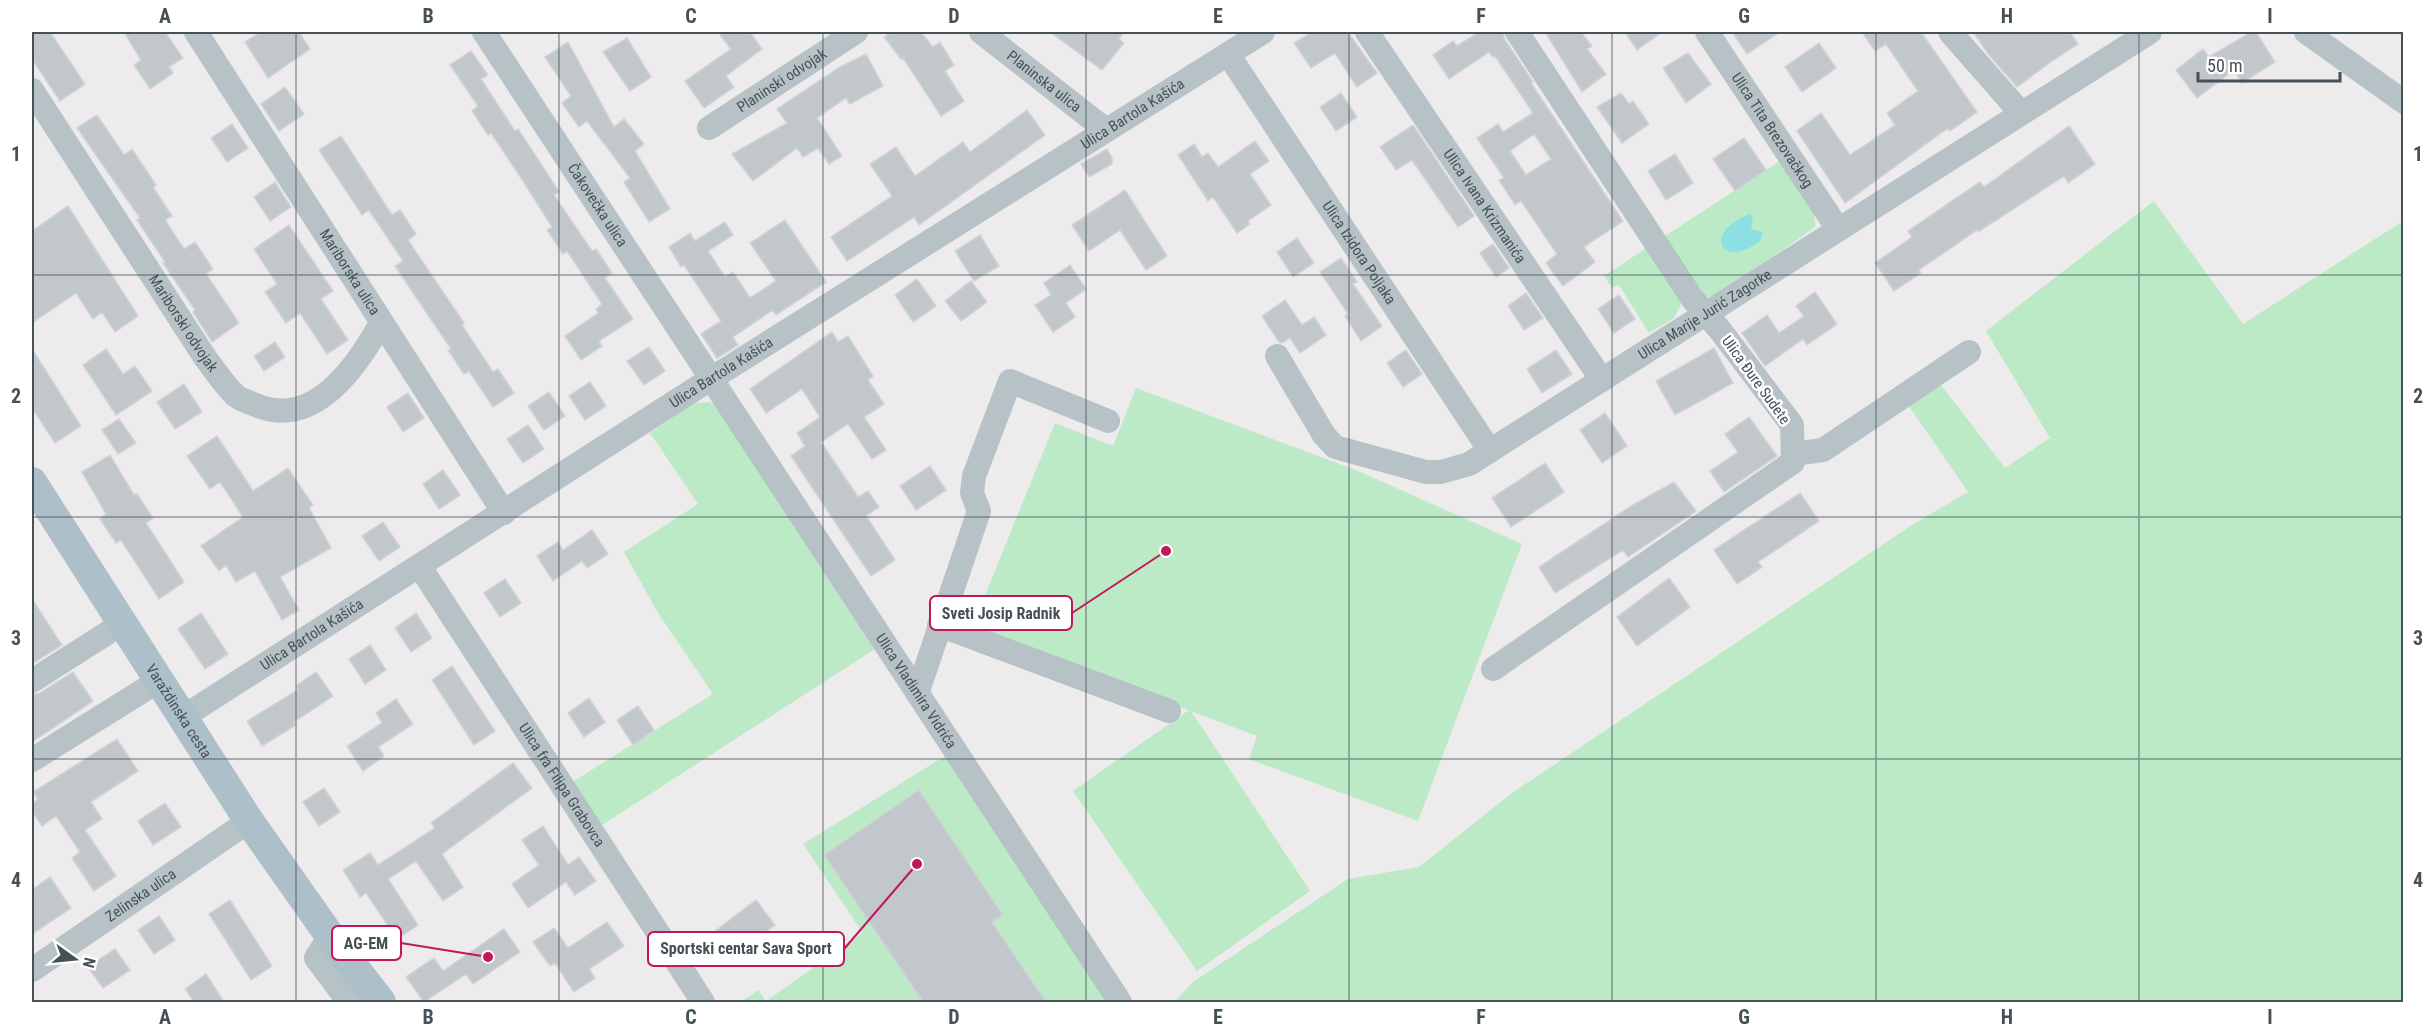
<svg xmlns="http://www.w3.org/2000/svg" width="2435" height="1034" font-family="'Roboto Condensed',sans-serif">
<style>
.green{fill:#bce9c6}
.water{fill:#8cdfe3}
.building{fill:#c2c7cb;stroke:#d0d3d7;stroke-width:1.5;fill-rule:evenodd}
.lines{fill:none;stroke-linecap:round;stroke-linejoin:round}
.minor{stroke:#b7c2c7;stroke-width:24}
.major{stroke:#adbfc8;stroke-width:30}
.grid{fill:none;stroke:#455157;stroke-width:1.5;stroke-opacity:0.55}
.labels{text-anchor:middle;stroke-width:5;stroke-linejoin:round;paint-order:stroke}
.street-label{font-size:15px;fill:#455157;stroke:#fff}
.leader{fill:none;stroke:#c2185b;stroke-width:2}
.callout-dot{fill:#c2185b;stroke:#fff;stroke-width:2}
.callout{fill:#fff;stroke:#c2185b;stroke-width:2}
.callout-label{font-size:16px;text-anchor:middle;font-weight:bold;fill:#455157}
.neatline{fill:none;stroke:#455157;stroke-width:2}
.grid-label{font-size:20px;text-anchor:middle;font-weight:bold;fill:#455157}
</style>
<rect width="100%" height="100%" fill="#eeebec"/>
<path class="green" d="M1780,161L1814,210L1815,227L1724,293L1716,297L1701,296L1662,238Z
M2154,201L2243,324L2403,221V1002H1174L1193,982L1348,879L1419,867L1512,793L1915,523L1968,492L1909,406L1941,385L2005,468L2050,438L1986,331Z
M1648,247L1682,303L1674,318L1649,333L1619,285L1612,288L1604,276Z
M1136,388L1358,471L1522,544L1418,821L1249,759L1257,736L1191,711L1310,891L1197,971L1073,791L1189,710L971,630L1055,423L1113,446Z
M697,401L698,403L709,402L715,404L875,649L599,827L571,783L713,694L658,613L624,552L698,504L650,433Z
M945,756L1109,1002H741L758,990L766,1001L863,933L803,844Z"/>
<path class="water" d="M1750,214L1753,217L1751,229L1763,232L1760,241C1720,271 1702,232 1750,214Z"/>
<path class="building" d="M32,32H50L85,84L60,101L32,59Z
M124,32H165L183,58L169,67L173,73L150,89L134,65L141,60Z
M261,32H299L310,49L268,78L245,42Z
M718,32H750L762,49L726,76L734,87L704,108L685,81L731,49Z
M892,32H921L933,47L940,42L954,65L945,71L964,101L941,116L903,58L901,59L884,37Z
M1050,32H1124L1119,39L1124,43L1102,70Z
M1312,32H1348L1377,73L1357,87L1335,53L1311,68L1294,43Z
M1479,32H1503L1505,40L1533,82L1531,83L1623,221L1584,247L1595,262L1563,286L1546,263L1557,254L1521,201L1515,205L1499,180L1504,178L1477,138L1498,124L1503,132L1533,113L1495,56L1493,57L1489,52L1449,79L1433,55L1453,41L1457,46ZM1534,134L1551,159L1526,175L1510,151Z
M1545,32H1581L1592,46L1587,49L1606,74L1582,92Z
M1625,32H1662L1637,50Z
M1732,32H1780L1747,54Z
M1862,32H1921L1977,112L1950,131L1948,128L1845,203L1797,131L1821,113L1850,155L1895,125L1887,113L1918,91L1886,44L1875,51Z
M1973,32H2070L2078,44L2052,61L2017,87L1989,55Z
M2251,32H2256L2275,62L2242,83L2234,70L2197,98L2176,70L2203,49L2209,57Z
M627,38L651,77L630,91L603,52Z
M568,42L614,127L624,119L644,144L635,151L670,209L649,222L624,182L630,178L587,121L579,127L562,103L571,96L545,57Z
M1819,43L1836,68L1802,92L1785,67Z
M471,51L488,75L481,79L515,131L518,129L534,153L559,192L554,195L592,251L596,249L612,273L605,278L633,319L599,341L602,346L581,360L565,336L598,313L596,309L602,304L567,251L563,254L547,230L552,227L523,181L491,133L488,135L472,111L478,106L450,65Z
M1688,53L1711,84L1686,103L1663,68Z
M866,54L883,86L850,104L846,98L817,118L842,156L829,164L818,148L803,157L797,148L753,181L732,154L787,123L777,109L840,67Z
M285,87L304,114L279,131L261,104Z
M1341,93L1357,117L1336,131L1320,107Z
M1621,93L1629,104L1633,101L1649,124L1622,143L1597,107Z
M1027,110L1045,135L919,225L914,217L847,261L831,237L892,196L870,164L896,147L915,176L963,142L970,152Z
M97,115L124,155L132,149L156,185L153,187L172,216L165,220L184,249L195,242L213,269L206,274L239,323L212,342L193,312L195,310L163,263L165,262L137,220L140,218L77,128Z
M232,124L248,148L227,162L211,138Z
M1413,125L1474,216L1458,227L1412,160L1396,170L1380,147Z
M2069,126L2095,164L2068,183L2064,176L1978,232L1977,230L1919,270L1921,273L1894,291L1875,263L1912,237L1908,231L1980,182L1984,187Z
M341,136L392,215L400,210L416,234L408,240L464,323L462,325L493,372L498,369L514,393L493,407L469,371L464,374L448,350L451,349L395,266L403,261L369,210L362,215L319,150Z
M1744,138L1766,170L1735,191L1713,159Z
M1255,141L1269,161L1250,174L1271,205L1248,221L1250,224L1237,233L1213,197L1208,201L1178,155L1194,144L1202,157L1208,153L1218,167Z
M1107,149L1112,158V164L1089,177L1081,164Z
M1675,154L1693,183L1666,200L1648,171Z
M275,182L291,207L270,221L254,197Z
M1125,190L1167,256L1146,270L1120,230L1089,251L1072,225Z
M68,206L138,316L115,332L102,312L93,319L76,293L32,323V231Z
M785,220L826,282L776,315L773,310L733,337L738,345L717,358L701,334L721,321L684,265L681,267L669,247L690,233L695,241L725,222L733,235L708,251L725,277L733,272L750,298L776,281L750,243Z
M289,225L333,291L321,299L348,340L327,354L300,313L286,323L265,292L277,284L254,249Z
M980,235L999,266L974,281L955,251Z
M1297,238L1314,263L1293,277L1277,252Z
M1493,244L1509,268L1496,277L1480,253Z
M1341,258L1357,282L1353,284L1382,326L1361,341L1345,316L1348,314L1320,272Z
M1070,265L1086,289L1066,303L1075,317L1053,332L1035,305L1051,295L1044,283Z
M917,279L936,306L913,322L895,295Z
M971,281L987,302L961,321L945,301Z
M1815,292L1837,324L1807,345L1803,339L1765,366L1742,333L1767,315L1779,333L1804,316L1796,306Z
M1526,293L1543,318L1524,330L1508,306Z
M1619,295L1635,319L1614,333L1598,309Z
M1285,300L1302,325L1314,317L1326,335L1300,353L1290,338L1282,343L1279,342L1262,316Z
M832,332L838,342L848,336L873,376L868,380L884,404L864,417L886,450L872,459L848,424L821,442L858,497L868,491L879,507L866,516L895,560L871,576L791,456L805,446L797,433L820,417L802,389L766,413L750,389Z
M275,342L285,357L264,371L254,356Z
M649,347L665,371L644,385L627,361Z
M1714,348L1733,383L1675,415L1656,381Z
M32,349L81,426L55,443L32,408Z
M106,349L123,374L135,366L152,391L116,415L83,365Z
M1406,350L1422,374L1403,387L1387,363Z
M1556,350L1572,374L1542,393L1527,369Z
M590,382L606,406L585,420L569,396Z
M184,384L202,412L175,429L157,402Z
M549,392L565,416L544,430L528,406Z
M408,393L424,418L403,432L387,407Z
M1605,413L1627,446L1602,463L1580,430Z
M1749,417L1777,456L1724,492L1710,471L1738,452L1725,434Z
M119,419L136,443L118,454L102,430Z
M528,425L544,449L523,463L507,439Z
M217,436L253,491L288,468L313,505L309,508L331,548L280,577L299,610L282,620L255,571L236,582L226,565L219,571L201,546L243,517L220,482L210,489L187,456Z
M110,455L134,495L137,494L153,518L146,523L184,582L159,599L121,540L116,543L100,519L106,514L82,472Z
M1545,463L1564,492L1511,527L1492,498Z
M930,466L946,490L916,510L900,486Z
M443,470L460,495L439,509L423,484Z
M1674,482L1696,511L1628,557L1623,550L1555,593L1539,567L1631,506Z
M1800,493L1819,521L1758,562L1762,567L1737,584L1714,550Z
M383,522L400,547L379,561L362,536Z
M592,530L608,554L587,568L582,561L553,581L537,556L558,542L563,550Z
M1669,578L1690,607L1637,646L1617,617Z
M505,579L521,603L500,617L484,593Z
M32,599L62,645L32,664Z
M201,613L228,654L205,669L178,629Z
M416,613L432,638L411,652L395,628Z
M370,645L386,670L365,684L349,659Z
M452,666L495,731L474,745L432,680Z
M73,672L93,701L32,742V695L40,693Z
M316,672L333,696L294,722L296,725L262,746L247,721L298,690L296,686Z
M589,698L605,722L584,737L568,713Z
M396,699L413,724L378,747L384,756L363,771L347,746L382,723L376,713Z
M638,706L654,730L633,745L617,720Z
M117,739L138,771L91,802L102,819L85,830L116,876L94,891L72,858L80,852L56,816L42,826L32,811V804L38,799L33,792Z
M513,763L532,788L442,854L463,887L443,901L416,861L388,879L418,925L397,939L366,893L360,897L343,870L370,853L378,865L435,828L431,823Z
M324,788L340,812L319,826L303,802Z
M919,790L1003,915L992,922L1046,1002H923L824,855Z
M165,803L181,827L153,845L138,821Z
M543,826L568,865L579,857L596,881L575,895L566,882L528,908L512,884L539,865L522,840Z
M50,877L71,908L32,934V890Z
M230,900L272,966L251,980L209,914Z
M756,900L775,925L729,960L710,935Z
M159,916L175,940L154,954L138,930Z
M607,922L624,946L589,969L595,978L574,992L555,963L550,966L533,942L554,928L568,948Z
M504,929L520,952L473,984L466,974L424,1002L406,977L434,958L443,971Z
M115,949L130,970L103,988L88,967Z
M206,974L224,1002H194L185,989Z"/>
<g class="lines">
<g class="minor">
<path id="s1" d="M196,32L504,513"/>
<path id="s2" d="M484,32L1120,1002"/>
<path id="s3" d="M981,32L1106,130"/>
<path id="s4" d="M1367,32L1602,380"/>
<path id="s5" d="M1707,32L1838,229"/>
<path d="M1950,32L2021,113"/>
<path d="M2306,32L2404,102"/>
<path id="s6" d="M1228,54L1490,451"/>
<path id="s7" d="M32,90L206,359C215,370 224,385 235,395C240,400 249,402 256,405C314,430 357,366 381,323"/>
<path id="s8" d="M709,128L856,32"/>
<path id="s9" d="M1277,356L1324,435L1335,447L1426,472H1441L1469,464L2150,32"/>
<path d="M1793,454L1823,450L1969,352"/>
<path id="s10" d="M420,567L703,1002"/>
<path d="M939,625L1169,711"/>
<path d="M1493,669L1793,462L1792,425L1720,330L1692,298L1517,32"/>
<path d="M32,681L123,623"/>
<path d="M918,691L979,511L972,493L974,476L1010,381L1108,421"/>
<path id="s11" d="M183,717L698,387L1263,32"/>
<path d="M32,760L160,680"/>
<path d="M330,936L316,958L349,1002"/>
<path id="s12" d="M32,970L249,821"/>
</g>
<path class="major" id="s13" d="M32,482L249,821L330,936L381,1002"/>
</g>
<path class="grid" d="M296,32V1002M559,32V1002M823,32V1002M1086,32V1002M1349,32V1002M1612,32V1002M1876,32V1002M2139,32V1002M32,275H2404M32,517H2404M32,759H2404"/>
<g class="labels">
<g class="street-label">
<text dy="5" stroke="none"><textPath href="#s8" startOffset="87">Planinski odvojak</textPath></text>
<text dy="5" stroke="none"><textPath href="#s3" startOffset="80">Planinska ulica</textPath></text>
<text dy="5" stroke="none"><textPath href="#s11" startOffset="1125">Ulica Bartola Kašića</textPath></text>
<text dy="5" stroke="none"><textPath href="#s5" startOffset="118">Ulica Tita Brezovačkog</textPath></text>
<text dy="5" stroke="none"><textPath href="#s2" startOffset="207">Čakovečka ulica</textPath></text>
<text dy="5" stroke="none"><textPath href="#s4" startOffset="210">Ulica Ivana Krizmanića</textPath></text>
<text dy="5" stroke="none"><textPath href="#s6" startOffset="238">Ulica Izidora Poljaka</textPath></text>
<text dy="5" stroke="none"><textPath href="#s1" startOffset="285">Mariborska ulica</textPath></text>
<text dy="5" stroke="none"><textPath href="#s9" startOffset="526">Ulica Marije Jurić Zagorke</textPath></text>
<text dy="5" stroke="none"><textPath href="#s7" startOffset="278">Mariborski odvojak</textPath></text>
<text dy="5" stroke="none"><textPath href="#s11" startOffset="639">Ulica Bartola Kašića</textPath></text>
<text transform="translate(1756 380) rotate(54)" y="5">Ulica Đure Sudete</text>
<text dy="5" stroke="none"><textPath href="#s11" startOffset="153">Ulica Bartola Kašića</textPath></text>
<text dy="5" stroke="none"><textPath href="#s2" startOffset="788">Ulica Vladimira Vidrića</textPath></text>
<text dy="5" stroke="none"><textPath href="#s13" startOffset="272">Varaždinska cesta</textPath></text>
<text dy="5" stroke="none"><textPath href="#s10" startOffset="260">Ulica fra Filipa Grabovca</textPath></text>
<text dy="5" stroke="none"><textPath href="#s12" startOffset="132">Zelinska ulica</textPath></text>
</g>
</g>
<path class="leader" d="M1166 551L1072 613M488 957L401 943M917 864L844 949"/>
<g class="callout-dot">
<circle cx="1166" cy="551" r="6"/>
<circle cx="488" cy="957" r="6"/>
<circle cx="917" cy="864" r="6"/>
</g>
<g class="callout">
<rect x="930" y="596" width="142" height="34" rx="6"/>
<rect x="332" y="926" width="69" height="34" rx="6"/>
<rect x="648" y="932" width="196" height="34" rx="6"/>
</g>
<g class="callout-label">
<text x="1001" y="619">Sveti Josip Radnik</text>
<text x="366" y="949">AG-EM</text>
<text x="746" y="954">Sportski centar Sava Sport</text>
</g>
<rect width="2435" height="1034" fill="none" stroke="#ffffff" stroke-width="66"/>
<g transform="translate(75 959) rotate(105)" stroke="#ffffff" stroke-width="4.5" paint-order="stroke">
<path d="M0-4.5L10 22L0 15L-10 22Z" fill="#455157"/>
<text y="-9" font-size="16" font-weight="bold" text-anchor="middle" fill="#455157">N</text>
</g>
<path d="M2198 72v9h142v-9" fill="none" stroke="#455157" stroke-width="3"/>
<text x="2207" y="72" font-size="18" fill="#455157" stroke="#ffffff" stroke-width="4.5" paint-order="stroke">50 m</text>
<rect x="33" y="33" width="2369" height="968" class="neatline"/>
<g class="grid-label">
<text x="165" y="23">A</text>
<text x="428" y="23">B</text>
<text x="691" y="23">C</text>
<text x="954" y="23">D</text>
<text x="1218" y="23">E</text>
<text x="1481" y="23">F</text>
<text x="1744" y="23">G</text>
<text x="2007" y="23">H</text>
<text x="2270" y="23">I</text>
<text x="16" y="161">1</text>
<text x="2418" y="161">1</text>
<text x="16" y="403">2</text>
<text x="2418" y="403">2</text>
<text x="16" y="645">3</text>
<text x="2418" y="645">3</text>
<text x="16" y="887">4</text>
<text x="2418" y="887">4</text>
<text x="165" y="1024">A</text>
<text x="428" y="1024">B</text>
<text x="691" y="1024">C</text>
<text x="954" y="1024">D</text>
<text x="1218" y="1024">E</text>
<text x="1481" y="1024">F</text>
<text x="1744" y="1024">G</text>
<text x="2007" y="1024">H</text>
<text x="2270" y="1024">I</text>
</g>
</svg>
